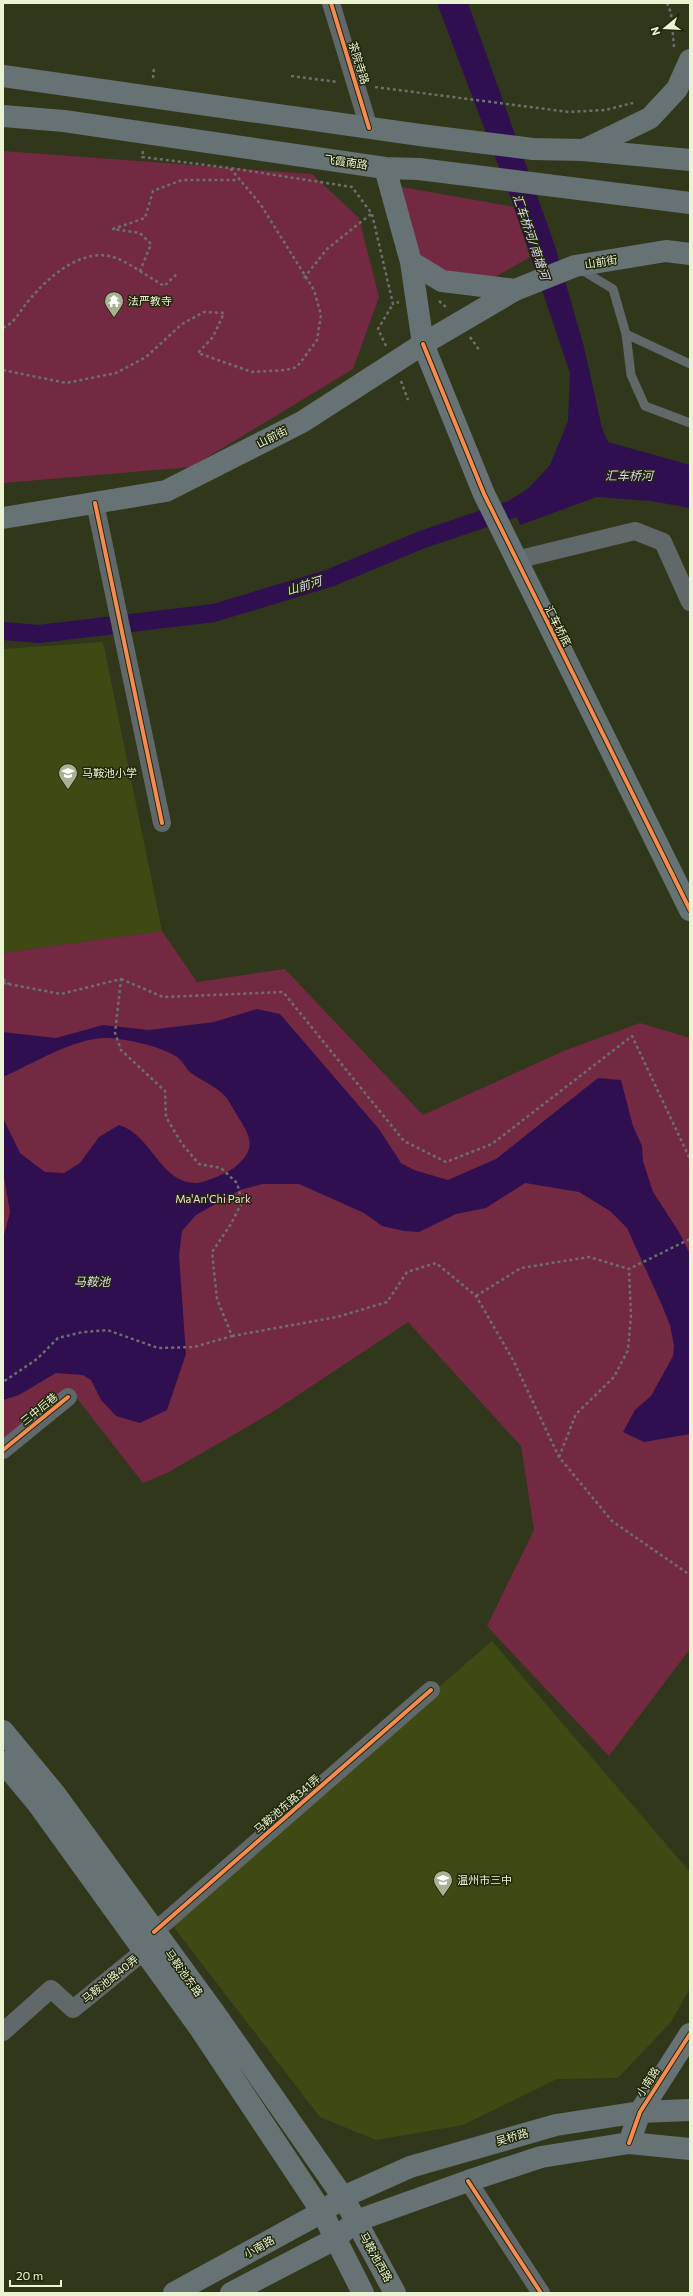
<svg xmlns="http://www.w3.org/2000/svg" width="693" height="2296" font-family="Commissioner,'Noto Sans SC',sans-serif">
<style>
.built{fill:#3f4914}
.green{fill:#742943}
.water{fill:#300f51}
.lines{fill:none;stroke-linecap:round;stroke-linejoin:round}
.canal{stroke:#300f51;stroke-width:18}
.path{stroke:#6a716b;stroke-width:2.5;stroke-dasharray:3 3;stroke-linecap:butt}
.lane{stroke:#606869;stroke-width:9}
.street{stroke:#606869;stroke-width:18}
.secondary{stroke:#677274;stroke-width:22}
.cycleway-casing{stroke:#21270c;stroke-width:6}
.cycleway{stroke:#f68b52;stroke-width:4}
.labels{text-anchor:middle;stroke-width:3;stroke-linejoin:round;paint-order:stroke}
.street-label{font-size:11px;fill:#eaf3d2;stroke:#21270c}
.poi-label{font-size:11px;fill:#eaf3d2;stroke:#21270c;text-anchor:start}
.park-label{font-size:11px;fill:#fadae2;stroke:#21270c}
.water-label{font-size:12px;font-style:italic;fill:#dfd7f2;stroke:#21270c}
</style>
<rect width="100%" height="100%" fill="#31371b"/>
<path class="built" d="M103,642L162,931L3,953V649Z
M492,1641L690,1872V1988L671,2022L618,2078L557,2079L463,2125L376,2140L320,2117L169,1921Z"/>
<path class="green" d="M3,151L312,174L359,218L379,297L353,369L191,467L3,483Z
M402,187L514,207L530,257L485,283L421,264L399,195Z
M162,931L197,982L285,969L423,1115L566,1050L640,1023L690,1038V1649L609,1756L487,1626L534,1530L521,1446L408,1322L271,1413L167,1473L143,1483L69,1388L3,1438V953Z"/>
<path class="water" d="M437,3H468L555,246L584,347L602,428L608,442L690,465V508L651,501L597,497L520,525L510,500L529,488L550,465L568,421L570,373L514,207Z
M257,1009L280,1014L379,1129L401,1163L414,1170L448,1180L496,1159L598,1078L621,1080L633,1126L642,1146L643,1161L653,1192L679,1232L690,1254V1434L644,1442L623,1432L635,1410L651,1396L673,1356L674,1346L670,1325L661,1303L627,1228L610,1211L579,1192L525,1183L486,1208L456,1214L419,1232L404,1231L382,1226L364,1213L299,1184H263L240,1190L196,1215L182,1231L179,1255L186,1354L167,1410L140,1423L116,1416L101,1400L91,1380L83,1375L56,1373L19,1395L3,1400V1239L10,1212L3,1172V1118L20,1153L45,1172L64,1173L80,1163L99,1137L119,1125C152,1135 160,1183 196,1183C204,1183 230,1172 235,1167C258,1148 250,1136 237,1115C233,1109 229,1100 224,1095C215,1086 201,1080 191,1073C186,1069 183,1061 177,1057C161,1046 124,1038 104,1038C73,1039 32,1064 3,1077V1032L56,1038L103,1025L149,1030L214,1022Z"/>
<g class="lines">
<path class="canal" d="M3,631L39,634L214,613L330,578L421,540L536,501"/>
<path class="path" d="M667,3L671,13L674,47
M291,76L338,82
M153,78L154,67
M375,87L569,112L605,110L633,103
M143,151L142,157L230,168L352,187L372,214L393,304L399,302
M140,271L164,286L177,274
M304,278L327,249L371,214
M439,301L447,308
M3,328C17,321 20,310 30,299C49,276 84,246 116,258C124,261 132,266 140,271L151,244L140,233L113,229L145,218L153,191L182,180H239
M470,337L480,351
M386,346L378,329L393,304
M3,370L66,383L116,373L146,357L182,324L204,312L224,313L213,337L198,353L252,372L286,370L297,367L317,340L321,315L314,290L261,205L230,168
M401,381L408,400
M3,979L9,984
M121,979L163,997L283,992L404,1141L446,1162L492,1144L632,1036L690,1159
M3,983L61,994L121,979L115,1033L121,1050L165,1091L166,1117L182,1144L199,1164L221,1168L237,1183L242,1202L231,1224L212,1252L217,1299L232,1336L194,1347L158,1348L107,1330L83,1332L58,1338L37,1359L3,1382
M476,1296L521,1268L589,1257L629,1269L690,1239
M232,1336L337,1317L387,1302L407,1272L436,1263L476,1296L513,1360L559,1457L612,1521L690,1575
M559,1457L576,1414L614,1377L628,1350L631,1315L629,1269"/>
<path class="lane" d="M580,269L613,289L626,334L690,364
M626,334L631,375L645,406L690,423"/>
<path class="street" d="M331,3L369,128
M95,503L162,823
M516,560L635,531L663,542L690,602
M3,1450L68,1397
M154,1932L431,1690
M3,2032L51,1989L73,2009L144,1951
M468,2181L541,2293"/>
<path class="secondary" d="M3,76L420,135L533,149L583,150L690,160
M3,116L64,121L385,168L419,169L690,203
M584,150L650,118L677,89L690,60
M385,168L411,262L423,344L484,494L690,910
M411,262L442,281L515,290
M3,518L166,491L302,422L423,344L515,290L575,266L666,251L690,254
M3,1731L55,1794L216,2015L343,2197L395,2293
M3,1762L38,1804L199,2027L322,2212L363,2293
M629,2143L640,2112L690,2034
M174,2293L322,2212L343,2197L410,2167L556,2125L640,2112L690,2110
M231,2293L335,2239L356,2221L468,2181L541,2157L629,2143L690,2149"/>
<g class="cycleway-casing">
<path id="cycleway" d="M331,3L369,128
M423,344L484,494L690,910
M95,503L162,823
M3,1450L68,1397
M154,1932L431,1690
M629,2143L640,2112L690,2034
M468,2181L541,2293"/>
</g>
<use href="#cycleway" class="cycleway"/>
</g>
<defs>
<g id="temple-pin" transform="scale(1)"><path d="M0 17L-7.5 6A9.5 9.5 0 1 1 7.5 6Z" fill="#a9b192" stroke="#21270c"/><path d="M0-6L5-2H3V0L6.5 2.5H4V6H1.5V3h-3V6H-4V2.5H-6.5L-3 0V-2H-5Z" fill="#fff"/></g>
<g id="school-pin" transform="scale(1)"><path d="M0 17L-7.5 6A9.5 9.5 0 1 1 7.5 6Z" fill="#a9b192" stroke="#21270c"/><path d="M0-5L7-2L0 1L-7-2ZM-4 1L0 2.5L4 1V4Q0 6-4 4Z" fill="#fff"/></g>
</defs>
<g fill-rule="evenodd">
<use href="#temple-pin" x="114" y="301"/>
<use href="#school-pin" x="68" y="773"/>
<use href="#school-pin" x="443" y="1880"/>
</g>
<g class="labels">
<g class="street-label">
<text transform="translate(359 63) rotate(72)" y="4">茶院寺路</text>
<text transform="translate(346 162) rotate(8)" y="4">飞霞南路</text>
<text transform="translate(601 262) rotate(-9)" y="4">山前街</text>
<text transform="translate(272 437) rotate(-27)" y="4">山前街</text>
<text transform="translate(558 626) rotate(63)" y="4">汇车桥底</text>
<text transform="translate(39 1409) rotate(-39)" y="4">三中后巷</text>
<text transform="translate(287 1804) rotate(-41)" y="4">马鞍池东路341弄</text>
<text transform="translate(184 1973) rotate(54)" y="4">马鞍池东路</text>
<text transform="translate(110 1979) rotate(-39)" y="4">马鞍池路40弄</text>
<text transform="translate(648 2082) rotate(-57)" y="4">小南路</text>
<text transform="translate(512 2137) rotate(-16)" y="4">吴桥路</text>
<text transform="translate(259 2247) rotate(-29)" y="4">小南路</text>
<text transform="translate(376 2257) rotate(61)" y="4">马鞍池西路</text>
</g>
<g class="poi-label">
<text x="128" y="305">法严教寺</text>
<text x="82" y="777">马鞍池小学</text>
<text x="457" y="1884">温州市三中</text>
</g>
<g class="park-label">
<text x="213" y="1203">Ma'An'Chi Park</text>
</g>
<g class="water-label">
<text transform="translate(531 237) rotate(71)" y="4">汇车桥河/南塘河</text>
<text x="629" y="480">汇车桥河</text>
<text transform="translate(304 586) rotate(-17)" y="4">山前河</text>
<text x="92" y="1286">马鞍池</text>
</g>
</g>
<rect width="693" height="2296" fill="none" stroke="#eaf3d2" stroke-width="8"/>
<g transform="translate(665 28) rotate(252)" stroke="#21270c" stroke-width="3" paint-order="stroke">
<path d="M0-3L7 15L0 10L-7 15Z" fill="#eaf3d2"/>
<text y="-6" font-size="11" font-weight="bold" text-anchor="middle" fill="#eaf3d2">N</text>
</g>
<path d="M10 2280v6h51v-6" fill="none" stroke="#eaf3d2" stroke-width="2"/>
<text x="16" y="2280" font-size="12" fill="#eaf3d2" stroke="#21270c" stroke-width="3" paint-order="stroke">20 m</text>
</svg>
